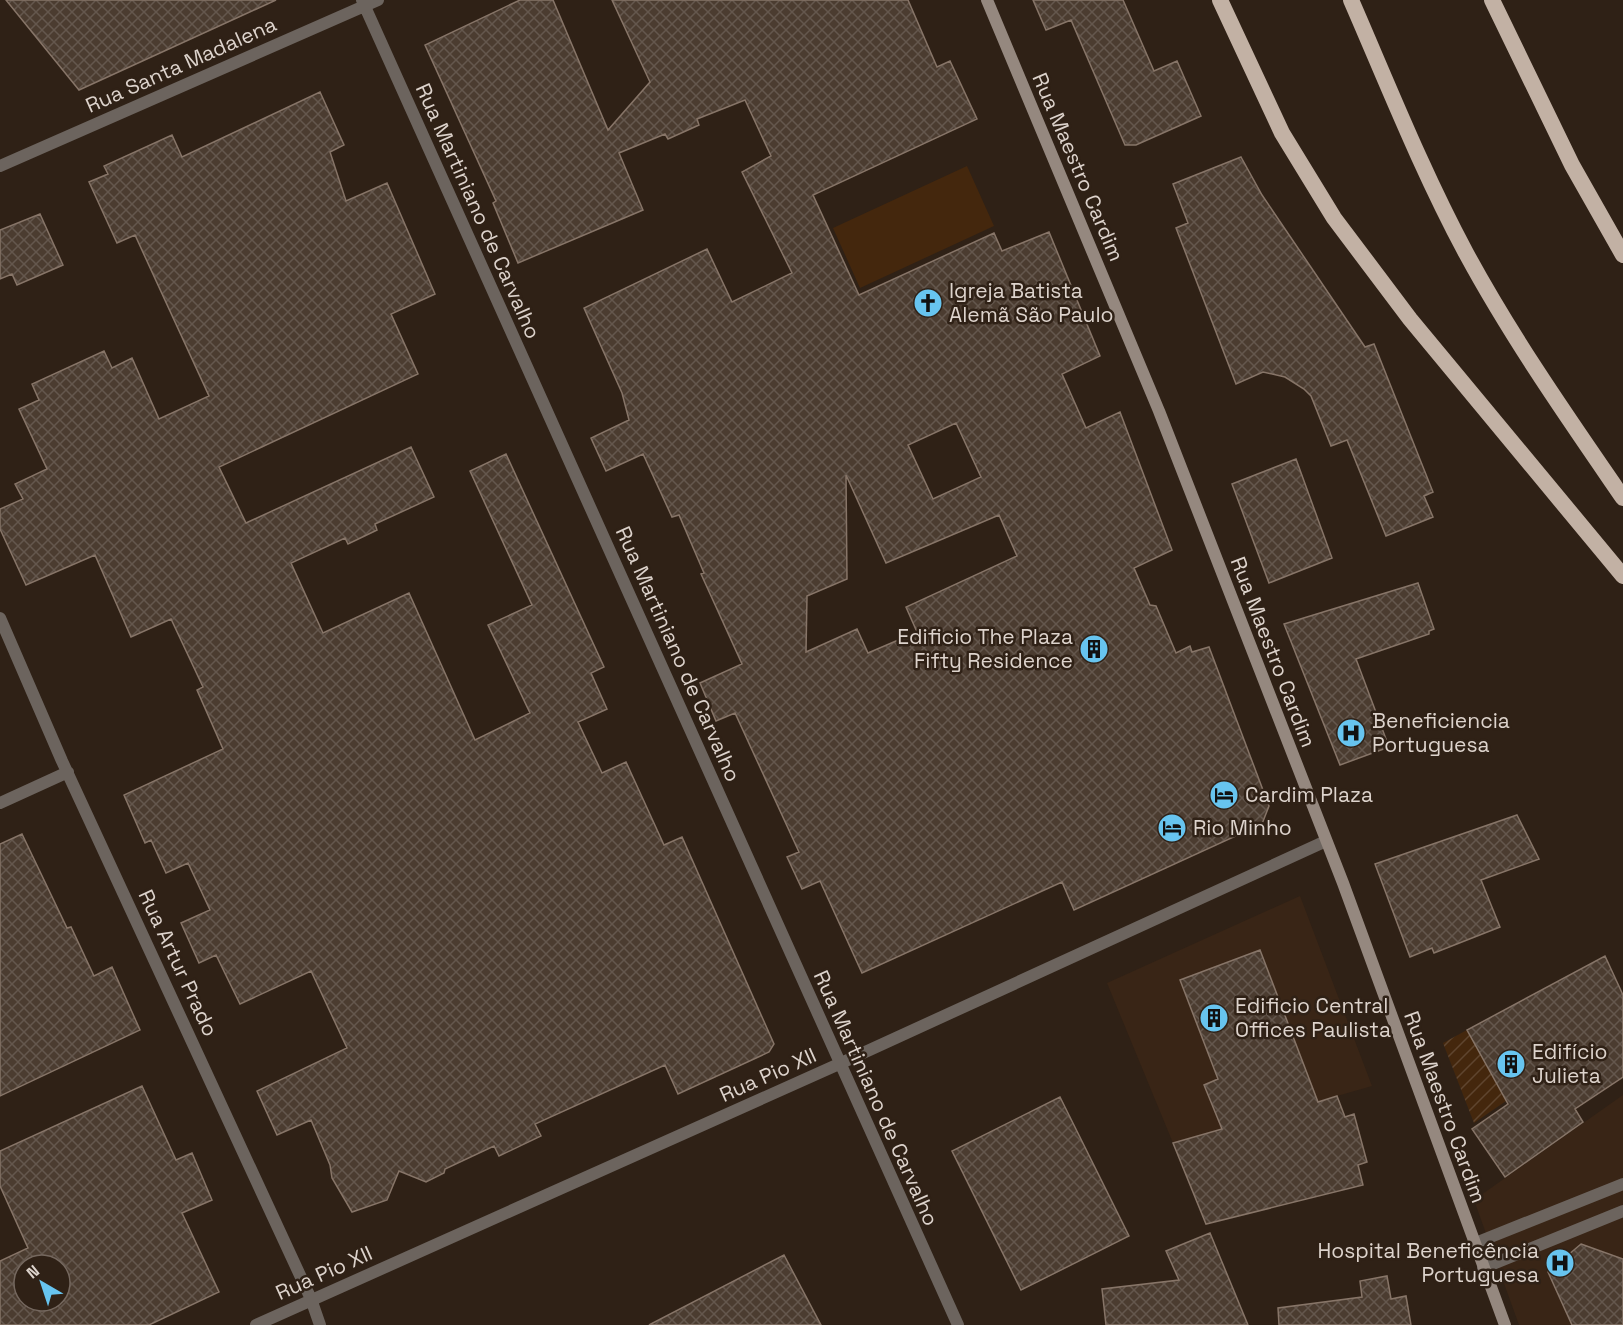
<svg xmlns="http://www.w3.org/2000/svg" width="1623" height="1325" font-family="'Space Grotesk',sans-serif">
<style>
.built{fill:#392516}
.grass{fill:#44270d}
.garden{fill:url(#garden-furrows)}
.building{fill:url(#building-cross-hatch);stroke:#877568;stroke-width:1.5;fill-rule:evenodd}
.lines{fill:none;stroke-linecap:round;stroke-linejoin:round}
.service{stroke:#6c645e;stroke-width:12}
.minor{stroke:#6c645e;stroke-width:12}
.secondary{stroke:#95887f;stroke-width:12}
.trunk{stroke:#c2b1a4;stroke-width:16}
.labels{text-anchor:middle;stroke-width:5;stroke-linejoin:round;paint-order:stroke}
.street-label{font-size:21px;fill:#ddd3cc;stroke:#2f2116}
.poi-label{font-size:21px;fill:#ddd3cc;stroke:#2f2116;text-anchor:start}
</style>
<defs>
<pattern id="garden-furrows" width="10" height="10" patternUnits="userSpaceOnUse" patternTransform="scale(1.5)"><rect width="10" height="10" fill="#44270d"/><path d="M-1 1l2-2M0 10L10 0M9 11l2-2" fill="none" stroke="#5f452f"/></pattern>
<pattern id="building-cross-hatch" width="8" height="8" patternUnits="userSpaceOnUse" patternTransform="scale(1.5)"><rect width="8" height="8" fill="#4b3c30"/><path d="M0 0l8 8M0 8l8-8" fill="none" stroke="#64574d"/></pattern>
</defs>
<rect width="100%" height="100%" fill="#2f2116"/>
<path class="built" d="M1300,896L1372,1086L1173,1143L1107,983Z
M1623,1095V1325H1519L1474,1200Z"/>
<path class="grass" d="M967,166L994,226L860,288L833,228Z"/>
<path class="garden" d="M1467,1030L1506,1101L1474,1123L1443,1043Z"/>
<path class="building" d="M6,0H276L79,90Z
M520,0H553L608,130L650,82L612,0H908L937,67L950,61L977,119L813,195L859,295L994,233L1002,251L1049,232L1100,356L1062,374L1086,428L1120,412L1172,550L1134,568L1150,605L1156,606L1176,653L1190,646L1192,652L1209,647L1269,806L1262,824L1074,910L1062,882L862,973L820,881L802,889L787,857L799,852L735,713L716,721L700,683L742,664L701,574L704,573L679,515L672,517L643,454L606,471L591,438L629,420L622,393L584,308L707,249L732,302L792,273L742,172L771,156L745,100L697,119L699,125L668,139L665,134L619,153L643,210L518,263L493,203L496,201L425,45ZM956,423L981,477L933,499L908,445ZM846,475L886,563L999,515L1017,556L906,607L917,632L868,653L857,629L806,652L807,596L847,579Z
M1033,0H1123L1154,71L1177,61L1201,116L1136,145H1125L1071,20L1046,30Z
M320,92L344,145L330,152L346,201L387,183L435,294L391,314L418,374L219,467L246,523L411,447L434,497L375,524L377,530L348,544L345,538L291,563L323,633L409,593L475,740L530,713L488,625L532,605L470,471L506,454L604,667L591,673L607,709L578,722L602,773L626,762L664,845L682,837L774,1044L769,1052L678,1094L665,1065L535,1124L541,1136L499,1156L494,1146L445,1169L444,1173L426,1182L399,1171L387,1200L352,1212L332,1178L330,1165L311,1120L277,1135L257,1091L347,1048L311,971L240,1004L216,955L199,963L181,923L210,910L188,863L166,873L151,840L145,843L124,795L223,749L197,690L203,687L171,619L131,637L95,555L26,585L0,529V509L23,499L15,484L47,469L19,409L39,400L32,384L104,351L112,368L132,358L159,419L209,396L135,235L117,243L89,182L108,174L104,166L172,135L182,157Z
M1241,157L1262,195L1365,347L1374,344L1433,492L1424,496L1433,517L1386,536L1347,440L1331,446L1311,396L1304,389L1285,377L1263,372L1236,384L1176,228L1188,223L1173,184Z
M40,214L63,265L17,285L12,274L0,279V230Z
M1296,459L1332,558L1269,583L1232,484Z
M1418,583L1434,629L1429,631V634L1356,659L1389,747L1340,765L1284,624Z
M1517,815L1539,859L1481,880L1500,927L1434,953L1432,948L1410,957L1375,864Z
M22,834L67,928L71,927L94,976L112,967L140,1030L0,1096V844Z
M1260,950L1318,1102L1337,1096L1345,1117L1354,1114L1367,1162L1358,1165L1363,1185L1206,1224L1173,1143L1222,1129L1204,1085L1218,1079L1180,980Z
M1605,956L1623,995V1077L1575,1109L1583,1122L1505,1177L1472,1129L1508,1104L1467,1030Z
M142,1086L176,1160L192,1153L212,1200L182,1213L219,1292L149,1325H0V1261L28,1248L0,1186V1151ZM24,1265H60V1301H24Z
M1060,1097L1129,1236L1021,1290L952,1151Z
M1210,1233L1248,1325H1106L1102,1289L1179,1280L1166,1251Z
M1581,1244L1623,1259V1325H1572L1548,1272Z
M784,1255L821,1325H649Z
M1387,1276L1391,1299L1406,1296L1411,1325H1279L1278,1308L1362,1297L1360,1281Z"/>
<g class="lines">
<path class="service" d="M1473,1244L1623,1184
M1483,1268L1623,1211"/>
<path class="minor" d="M362,0L958,1325
M0,166L378,0
M0,618L62,761L311,1299L320,1325
M0,803L68,772
M256,1325L839,1064L1326,841"/>
<path class="secondary" d="M987,0L1159,411L1343,883L1505,1325"/>
<path class="trunk" d="M1220,0L1282,133L1334,218L1410,319L1623,576
M1351,0C1388,85 1422,171 1466,253C1512,338 1568,418 1623,498
M1492,0L1572,165L1623,255"/>
</g>
<defs>
<g id="church-disc" transform="scale(1.5)"><circle r="9.5" fill="#67c4ef" stroke="#2f2116"/><path d="M-1.2-6h2.4v3.5h3.3v2.4h-3.3V6h-2.4V-.1h-3.3v-2.4h3.3Z" fill="#111"/></g>
<g id="building-disc" transform="scale(1.5)"><circle r="9.5" fill="#67c4ef" stroke="#2f2116"/><path d="M-4-6H4V6H1V3H-1V6H-4ZM-2.5-4.3h1.7v1.8h-1.7ZM.8-4.3h1.7v1.8H.8ZM-2.5-1h1.7V.8h-1.7ZM.8-1h1.7V.8H.8Z" fill="#111"/></g>
<g id="hospital-disc" transform="scale(1.5)"><circle r="9.5" fill="#67c4ef" stroke="#2f2116"/><path d="M-5-5h3v3.5h4V-5h3V5h-3V1.5h-4V5h-3Z" fill="#111"/></g>
<g id="hotel-disc" transform="scale(1.5)"><circle r="9.5" fill="#67c4ef" stroke="#2f2116"/><path d="M-6-4.5h1.5V1H6V5H4.5V3h-9V5H-6ZM-4 0a1.8 1.8 0 1 1 3.6 0ZM.5 0V-2.5h3Q6-2.5 6 0Z" fill="#111"/></g>
</defs>
<g fill-rule="evenodd">
<use href="#church-disc" x="928" y="303"/>
<use href="#building-disc" x="1094" y="649"/>
<use href="#hospital-disc" x="1351" y="733"/>
<use href="#hotel-disc" x="1224" y="795"/>
<use href="#hotel-disc" x="1172" y="828"/>
<use href="#building-disc" x="1214" y="1018"/>
<use href="#building-disc" x="1511" y="1064"/>
<use href="#hospital-disc" x="1560" y="1263"/>
</g>
<g class="labels">
<g class="street-label">
<text transform="translate(181 65) rotate(-24)" y="7">Rua Santa Madalena</text>
<text transform="translate(1078 167) rotate(67)" y="7">Rua Maestro Cardim</text>
<text transform="translate(478 211) rotate(66)" y="7">Rua Martiniano de Carvalho</text>
<text transform="translate(1273 652) rotate(69)" y="7">Rua Maestro Cardim</text>
<text transform="translate(678 654) rotate(66)" y="7">Rua Martiniano de Carvalho</text>
<text transform="translate(178 963) rotate(65)" y="7">Rua Artur Prado</text>
<text transform="translate(768 1075) rotate(-24)" y="7">Rua Pio XII</text>
<text transform="translate(876 1098) rotate(66)" y="7">Rua Martiniano de Carvalho</text>
<text transform="translate(1445 1107) rotate(70)" y="7">Rua Maestro Cardim</text>
<text transform="translate(324 1273) rotate(-24)" y="7">Rua Pio XII</text>
</g>
<g class="poi-label">
<text x="949" y="298">Igreja Batista<tspan x="949" dy="24">Alemã São Paulo</tspan></text>
<text x="1073" y="644" text-anchor="end">Edificio The Plaza<tspan x="1073" dy="24">Fifty Residence</tspan></text>
<text x="1372" y="728">Beneficiencia<tspan x="1372" dy="24">Portuguesa</tspan></text>
<text x="1245" y="802">Cardim Plaza</text>
<text x="1193" y="835">Rio Minho</text>
<text x="1235" y="1013">Edificio Central<tspan x="1235" dy="24">Offices Paulista</tspan></text>
<text x="1532" y="1059">Edifício<tspan x="1532" dy="24">Julieta</tspan></text>
<text x="1539" y="1258" text-anchor="end">Hospital Beneficência<tspan x="1539" dy="24">Portuguesa</tspan></text>
</g>
</g>
<g transform="translate(42 1283) rotate(321)"><circle r="28" fill="#2f2116" stroke="#75685f" stroke-width="1.5"/>
<path d="M0-4.5L10 22L0 15L-10 22Z" fill="#67c4ef"/>
<text y="-9" font-size="16" font-weight="bold" text-anchor="middle" fill="#ddd3cc">N</text>
</g>
</svg>
